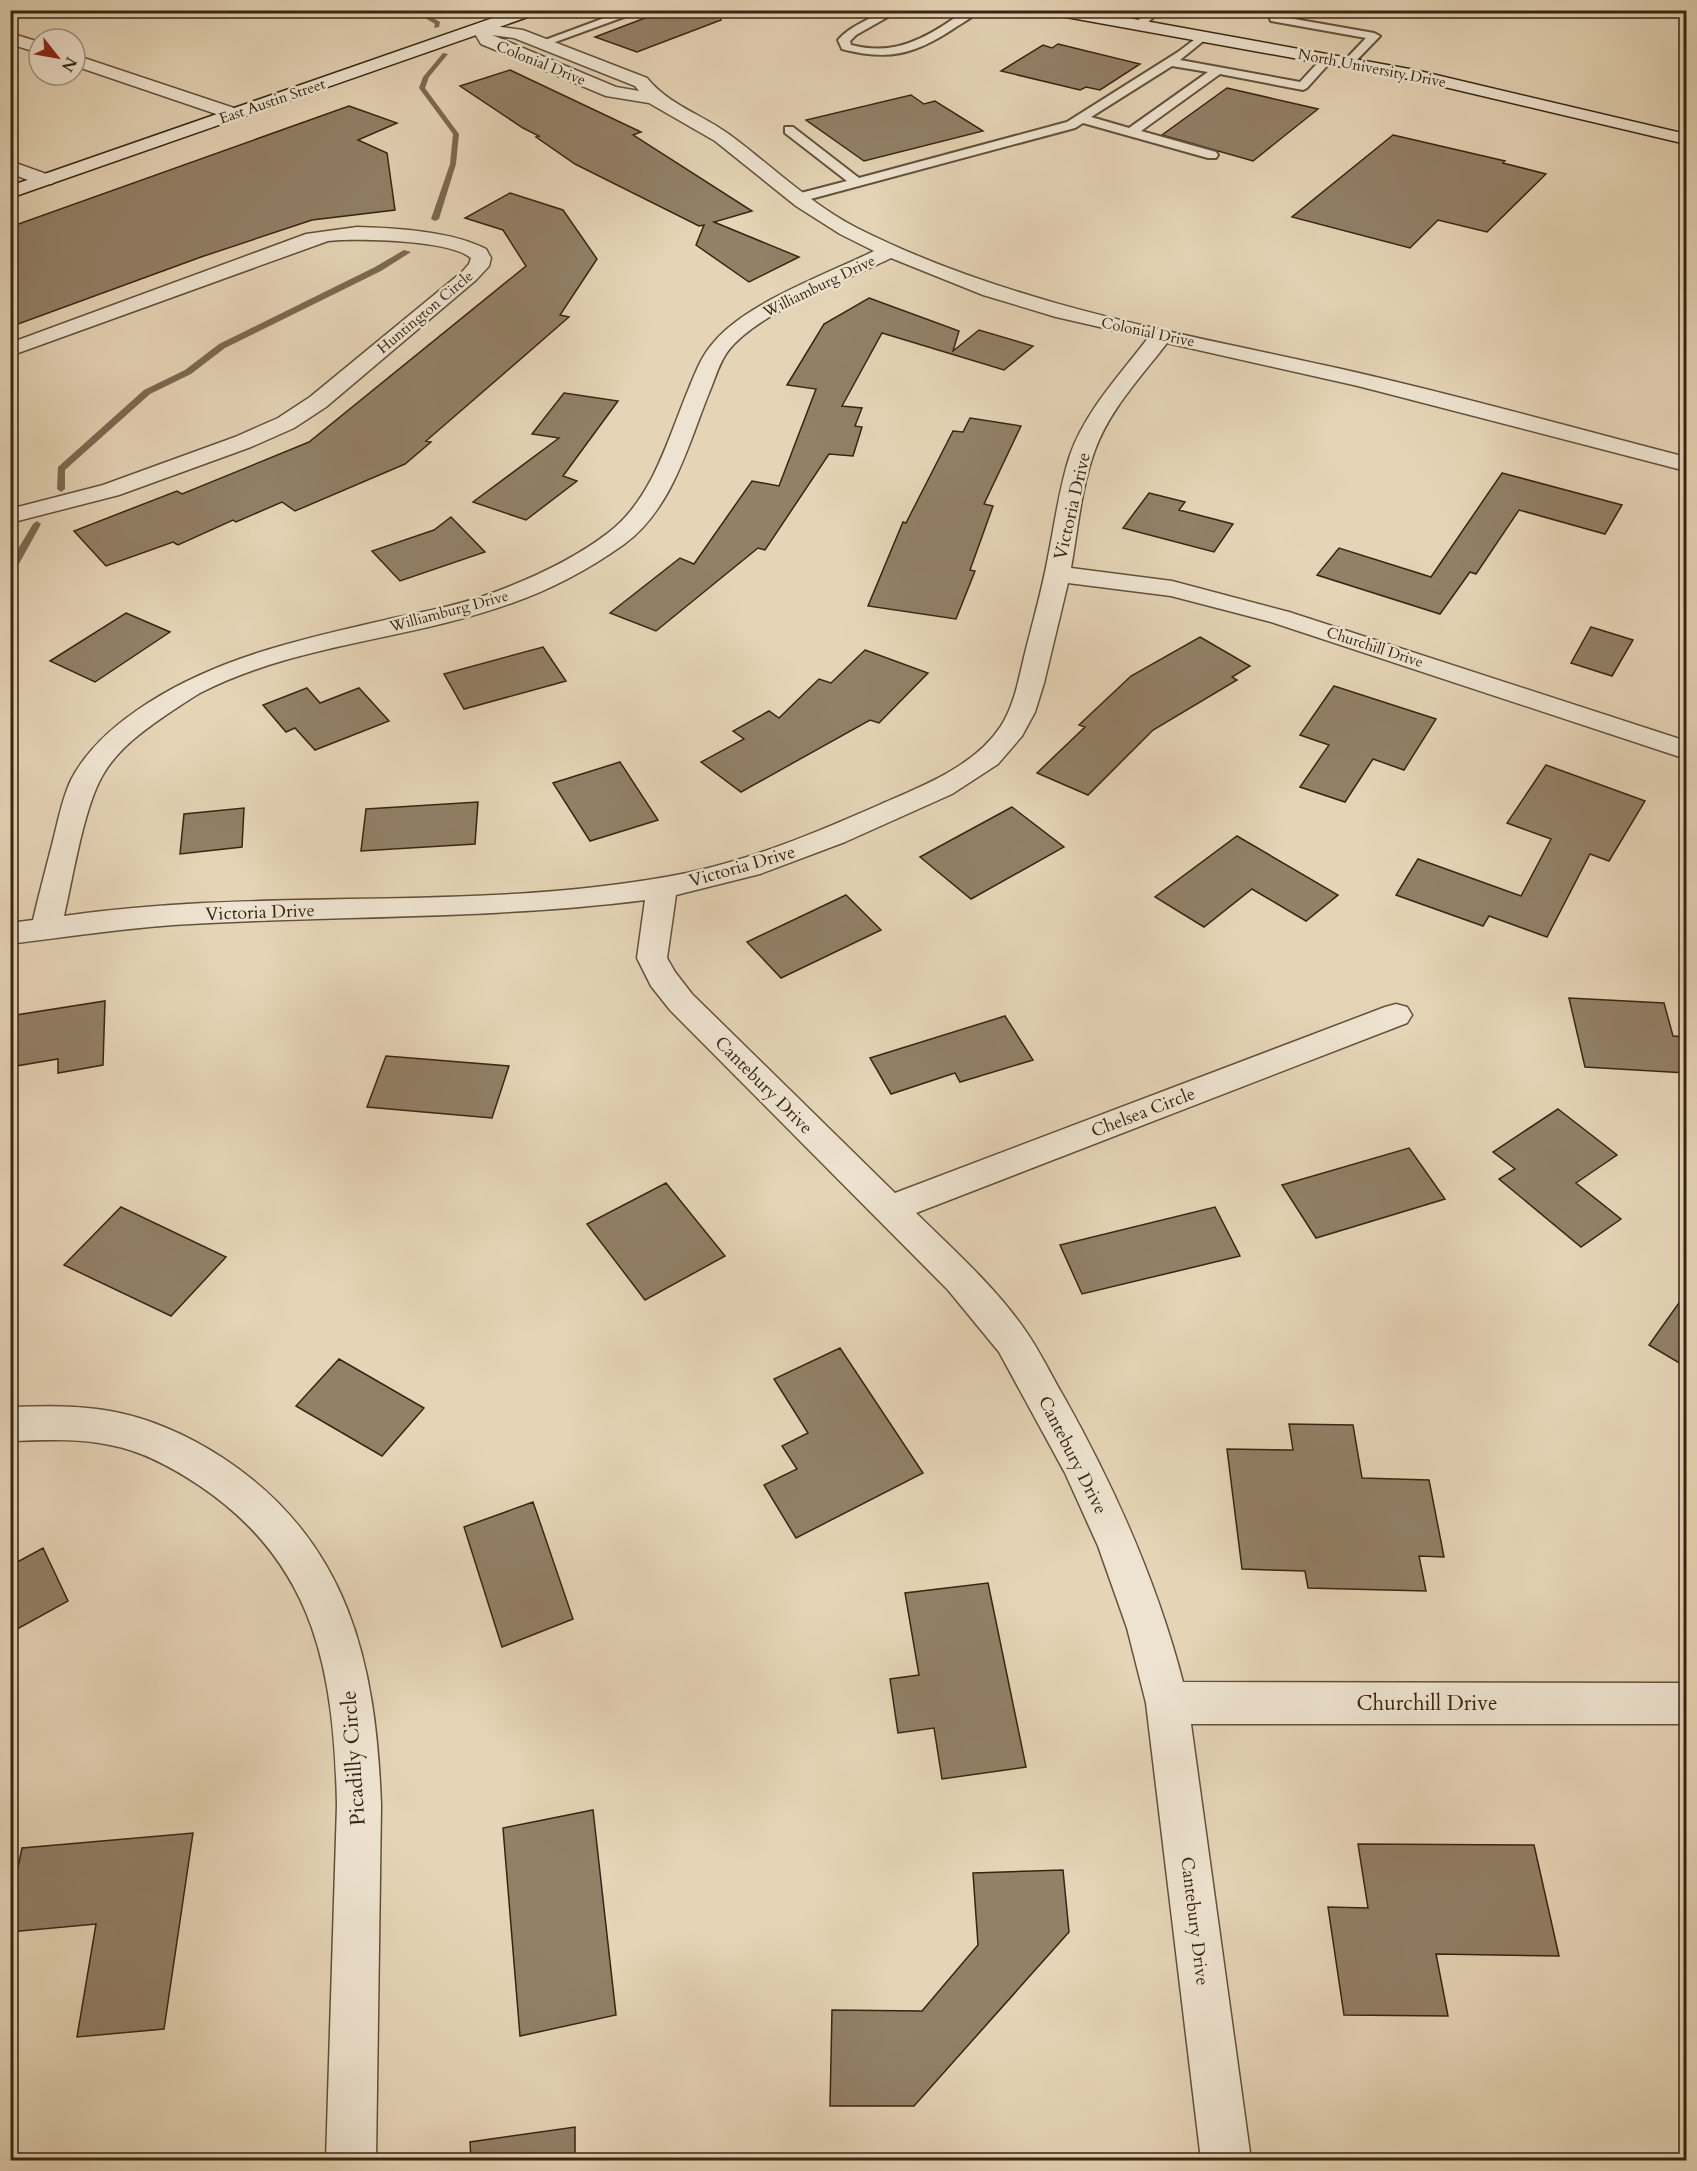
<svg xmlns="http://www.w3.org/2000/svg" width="1697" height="2171" font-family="Cardo,serif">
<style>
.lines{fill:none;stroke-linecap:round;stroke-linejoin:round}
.stream{fill:#7c6a52;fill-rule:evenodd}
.building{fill:#928067;stroke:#382511;stroke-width:1.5}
.lane-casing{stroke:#63513a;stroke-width:4}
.street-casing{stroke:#63513a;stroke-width:3}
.secondary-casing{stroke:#382511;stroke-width:3}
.lane{fill:#eee3d0;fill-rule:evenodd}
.street{fill:#eee3d0;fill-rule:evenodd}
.secondary{fill:#eee3d0;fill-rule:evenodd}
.labels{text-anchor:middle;stroke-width:5;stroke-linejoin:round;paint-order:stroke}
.far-street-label{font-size:15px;fill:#382511;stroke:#eee3d0}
.street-label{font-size:18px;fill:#382511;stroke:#eee3d0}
.near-street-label{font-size:21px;fill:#382511;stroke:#eee3d0}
</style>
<rect width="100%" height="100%" fill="#e5d4b6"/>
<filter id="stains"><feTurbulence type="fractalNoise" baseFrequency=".00333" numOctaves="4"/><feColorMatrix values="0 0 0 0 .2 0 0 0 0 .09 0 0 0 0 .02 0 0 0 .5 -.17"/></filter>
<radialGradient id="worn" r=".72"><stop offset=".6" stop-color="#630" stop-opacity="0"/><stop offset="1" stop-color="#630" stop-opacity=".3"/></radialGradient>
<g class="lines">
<path class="stream" d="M412,10H420L440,22L439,27L434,28L435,24Z
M443,53L448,54L429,77L425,88L459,134L456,164L439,219L435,221L431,219L450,164L453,134L419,88L423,77Z
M404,250L411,252L381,271L225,348L191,374L150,394L65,470V489L61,492L57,489L58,467L144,390L185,370L219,344L375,267Z
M37,521L41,524L15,571L10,574V562L33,524Z"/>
</g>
<path class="building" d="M666,10H718L721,20L637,52L595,37Z
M1058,44L1140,64L1100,90L1086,87L1080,90L1001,71L1043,45L1052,48Z
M510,70L641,132L633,135L752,211L714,222L799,257L749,282L696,245L704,225L699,226L575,164L536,137L539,136L523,128L460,86Z
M1227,88L1318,109L1253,161L1162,135Z
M911,95L924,104L935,101L983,131L864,161L806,120Z
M349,106L397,123L358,140L387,153L395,210L312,220L201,257L10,327V227Z
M1393,135L1505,161L1503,163L1546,174L1487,232L1438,220L1410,248L1292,217Z
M510,193L563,210L597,259L560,315L569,317L426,441L431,442L405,464L295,511L282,502L236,522L233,520L178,545L173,542L106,566L74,531L177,491L182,494L309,442L526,266L503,230L465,218Z
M869,298L959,331L953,351L979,330L1033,346L1004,370L882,333L842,406L862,408L855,426L862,427L853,456L829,454L765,550L758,548L656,631L610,613L680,558L694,564L752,481L779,486L816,389L787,385L824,324Z
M564,393L618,401L563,476L577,481L526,520L473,502L559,438L532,434Z
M970,418L1021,426L984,504L993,506L970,570L975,571L956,619L868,606L903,522L906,523L953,431L963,432Z
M1502,473L1622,505L1605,534L1519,510L1476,574L1470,572L1440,614L1317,575L1339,548L1431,577Z
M1149,493L1185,502L1179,510L1233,524L1214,552L1123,528Z
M451,517L485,552L400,581L372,551L434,530Z
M126,613L170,632L95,682L50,661Z
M1591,627L1633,640L1612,676L1571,663Z
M1200,637L1250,666L1232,677L1237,680L1153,730L1088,795L1037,773L1085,727L1079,725L1131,676Z
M543,647L566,681L464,709L444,674Z
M865,650L928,673L879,723L870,720L741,792L701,762L744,739L733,731L769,711L779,718L819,679L831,683Z
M1334,686L1436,719L1404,770L1373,759L1345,802L1300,787L1329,745L1300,735Z
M307,688L320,703L359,688L389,721L315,750L295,728L286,732L263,705Z
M620,762L658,820L590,841L553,783Z
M1546,765L1645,801L1609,861L1590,854L1547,937L1489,916L1483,926L1396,895L1418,859L1521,896L1551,839L1507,823Z
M478,802L475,844L361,851L366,809Z
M1012,807L1064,847L971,899L920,857Z
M244,808L242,847L180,854L184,814Z
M1237,836L1338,895L1306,921L1252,889L1204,927L1155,897Z
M846,895L881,930L781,978L747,942Z
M1569,998L1664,1003L1673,1036L1686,1037V1073L1585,1067Z
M105,1001L103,1065L58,1073V1059L10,1067V1016Z
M1005,1016L1033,1060L960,1082L955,1073L891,1094L870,1058Z
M386,1056L509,1066L492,1118L367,1107Z
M1558,1109L1617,1155L1576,1183L1621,1219L1581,1247L1499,1179L1515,1169L1493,1152Z
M1409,1148L1445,1199L1316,1238L1282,1185Z
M666,1183L725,1256L645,1300L587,1224Z
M121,1207L226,1257L171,1316L64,1265Z
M1215,1207L1240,1256L1082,1294L1060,1245Z
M1686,1293V1367L1649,1345Z
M840,1348L923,1473L796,1538L764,1485L797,1469L782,1446L808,1433L774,1379Z
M339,1359L424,1408L382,1456L296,1406Z
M1289,1424L1353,1425L1362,1478L1429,1480L1444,1557L1419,1556L1426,1591L1308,1588L1305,1571L1242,1569L1227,1449L1293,1450Z
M533,1502L573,1619L502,1647L464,1527Z
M43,1548L68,1601L10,1633V1566Z
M988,1583L1026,1767L942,1779L934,1728L898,1733L890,1679L919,1675L905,1593Z
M593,1810L616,2015L520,2036L503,1828Z
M193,1833L164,2029L77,2037L96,1924L10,1932V1905L22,1848Z
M1358,1844L1534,1845L1559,1956L1436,1954L1448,2016L1344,2015L1328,1907L1368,1908Z
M1063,1870L1069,1932L914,2106H830L832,2010L922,2011L978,1945L973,1873Z
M575,2127V2160H471L470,2142Z"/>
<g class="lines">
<g class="lane-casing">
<path id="lane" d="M626,10H643L547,45L543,46L537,43Z
M886,10H900L856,35L850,41L851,45C886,54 912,45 941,27C955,18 964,10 980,10C972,18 962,23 953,29C913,55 888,61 842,49L838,40C850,26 870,19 886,10Z
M1149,10H1161L1142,28H1134V24Z
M1277,10H1289L1283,17L1374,33L1380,36L1353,64H1345V60L1366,38L1271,21L1270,19Z
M1203,33L1209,36L1207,38L1180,60L1300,82L1324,56L1328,55L1334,58L1307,88L1303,90L1220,74L1141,131L1216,152L1218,155L1216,158H1208L1083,123L1075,128L803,201H793L792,198L793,195L847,181L785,133V127H793L859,178L1067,122L1178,52ZM1172,66L1208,72L1129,128L1091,117Z"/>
</g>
<g class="street-casing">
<path id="street" d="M480,24L523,30L647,78C670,106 702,114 730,135C772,166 810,204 857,228C1008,304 1174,332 1337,368C1454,394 1570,427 1686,457V471L1358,386L1167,343C1141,377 1110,409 1095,450C1081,488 1078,529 1071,568L1172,581L1289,612L1686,741V759L1271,622L1171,596L1068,583L1044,683L1035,712L1022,736L998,764L952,794L845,842L760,874L676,895L667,958L675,972L692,994L895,1193L1385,1007L1396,1004L1407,1007L1412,1015L1407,1023L916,1213C954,1250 995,1287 1025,1330C1040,1351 1051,1375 1064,1397C1115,1488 1157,1582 1183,1682L1686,1683V1724H1191L1251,2160H1201L1146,1703L1127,1628L1098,1546L1065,1473L999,1352L948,1290L670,1010L651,986L637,958L645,900C488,920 331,915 173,925C118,929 65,937 10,944V923L33,920C39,894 46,868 53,841C58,821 62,799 71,780C88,747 117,723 148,703C223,655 308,638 394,618C428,611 463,604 495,592C535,577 574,559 608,533C653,499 668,438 689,388C696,371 702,355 714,342C746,303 827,274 874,251L840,234L796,206L715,141L649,103L606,96L481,44L472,29ZM492,35L514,38L635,86L639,91L616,87ZM891,258L983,295L1056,317L1148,338C1120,375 1086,410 1070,455C1059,488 1055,523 1048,557C1042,590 1033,621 1025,653C1019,677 1015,704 1001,726C974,767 922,786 879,805C817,832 754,859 687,873C482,914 270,886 64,916C73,877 84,805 104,773C119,748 143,731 166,715C177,708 188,700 200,693C297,643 410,640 512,603C552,589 589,569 623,545C672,510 688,445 709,393C715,379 719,363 728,351C758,312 845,281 891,258Z
M10,33L39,42V53L10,44Z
M75,55L240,110L243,114L240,118H228L75,66Z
M10,161L52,176L54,180L52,184H38L10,173Z
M357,227C396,228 451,231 486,249L491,258L489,266L476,280L326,407L294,428L251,447L119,495L10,523V509L103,485L235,437L278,418L310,397L462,272L469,264L471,258C450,240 357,238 328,241L10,356V343L306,234Z
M10,1407C44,1406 77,1405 110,1411C150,1418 189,1436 223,1458C349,1541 376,1663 381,1805L376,2160H326L337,1805C334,1674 317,1565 200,1486C173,1468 143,1451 110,1445C77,1438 44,1440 10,1441Z"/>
</g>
<g class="secondary-casing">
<path id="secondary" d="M516,10H541L539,13L10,198V186Z
M1047,10H1084L1415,70L1686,134V144L1415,80L1055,15Z"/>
</g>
<use href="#lane" class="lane"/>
<use href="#street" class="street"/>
<use href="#secondary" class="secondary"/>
</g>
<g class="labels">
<g class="far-street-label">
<text transform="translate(541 63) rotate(22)" y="5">Colonial Drive</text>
<text transform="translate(1372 68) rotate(11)" y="5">North University Drive</text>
<text transform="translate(272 101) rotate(-19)" y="5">East Austin Street</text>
<text transform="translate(819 286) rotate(-26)" y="5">Williamburg Drive</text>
<text transform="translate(425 312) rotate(-40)" y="5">Huntington Circle</text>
<text transform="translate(1148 332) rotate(12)" y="5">Colonial Drive</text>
<text transform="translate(449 611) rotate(-15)" y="5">Williamburg Drive</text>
<text transform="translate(1375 647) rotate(18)" y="5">Churchill Drive</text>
</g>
<g class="street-label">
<text transform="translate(1072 506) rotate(-77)" y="6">Victoria Drive</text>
<text transform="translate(742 866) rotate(-16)" y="6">Victoria Drive</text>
<text transform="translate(260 912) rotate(-2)" y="6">Victoria Drive</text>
<text transform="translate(764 1085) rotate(45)" y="6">Cantebury Drive</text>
<text transform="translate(1143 1112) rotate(-21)" y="6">Chelsea Circle</text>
<text transform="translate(1073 1455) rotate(63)" y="6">Cantebury Drive</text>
<text transform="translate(1195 1921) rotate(83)" y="6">Cantebury Drive</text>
</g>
<g class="near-street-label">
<text x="1427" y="1710">Churchill Drive</text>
<text transform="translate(353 1758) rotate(-94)" y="7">Picadilly Circle</text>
</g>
</g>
<rect width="1697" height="2171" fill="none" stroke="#e5d4b6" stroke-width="36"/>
<rect x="12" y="12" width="1673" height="2147" fill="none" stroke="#382511" stroke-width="3"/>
<rect x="18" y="18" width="1661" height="2135" fill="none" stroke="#382511" stroke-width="1.5"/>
<g transform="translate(57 57) rotate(121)"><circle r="28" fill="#eee3d0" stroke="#a59784" stroke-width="1.5"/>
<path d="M0-4.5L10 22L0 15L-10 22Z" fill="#8f2418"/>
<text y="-9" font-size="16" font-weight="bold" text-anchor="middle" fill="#382511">N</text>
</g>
<rect width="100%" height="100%" filter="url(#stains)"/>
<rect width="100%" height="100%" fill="url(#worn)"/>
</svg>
